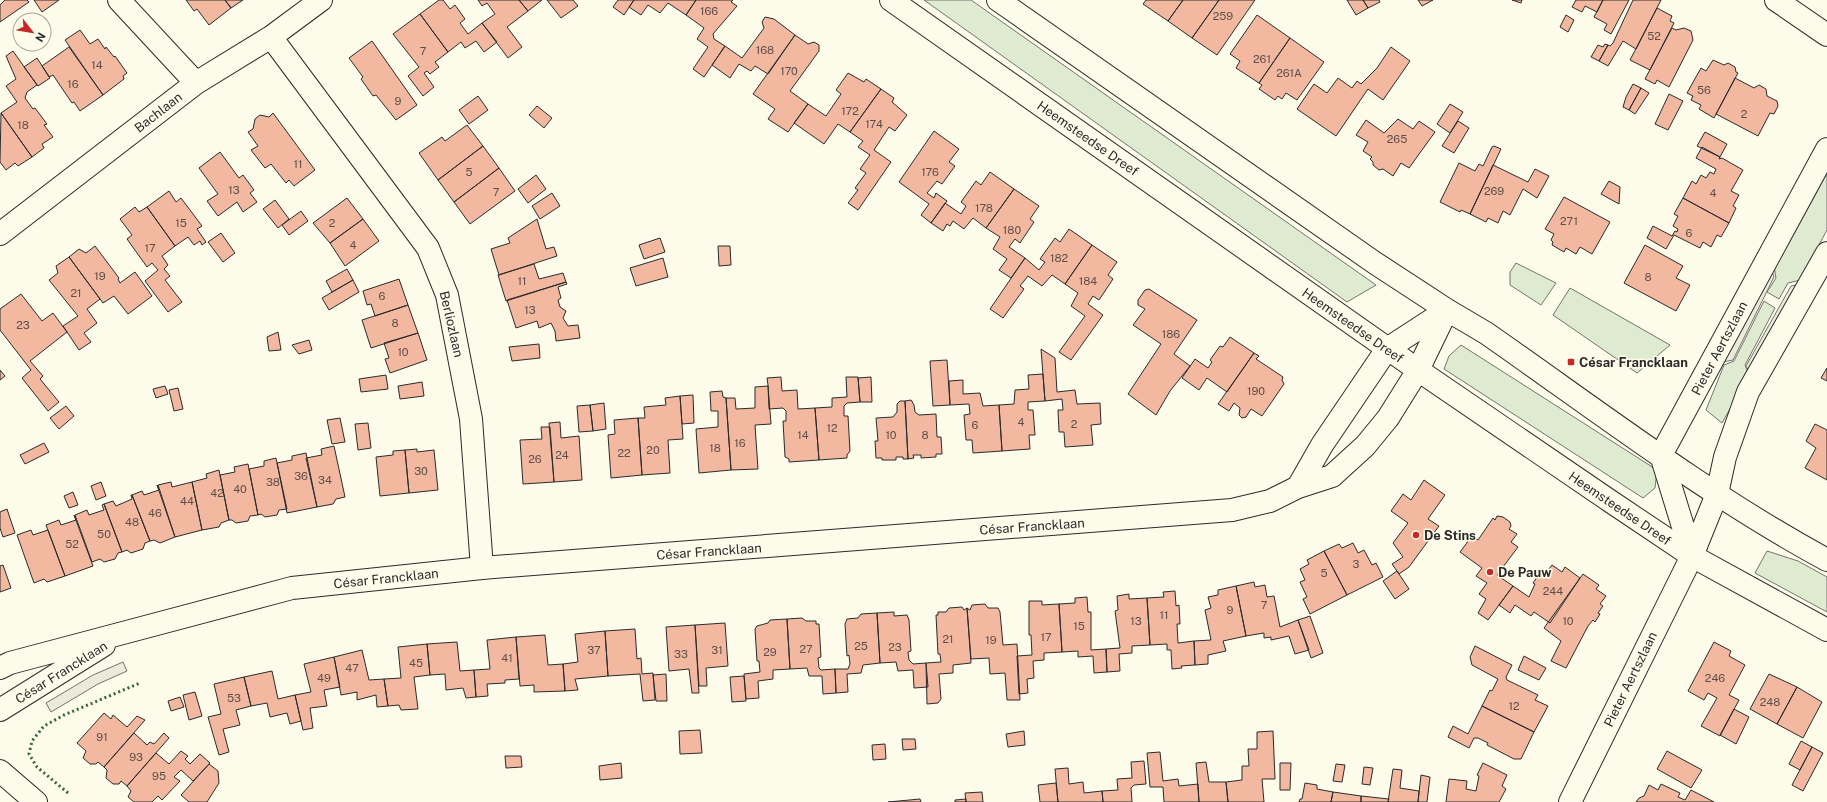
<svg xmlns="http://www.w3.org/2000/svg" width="1827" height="802" font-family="'Public Sans',sans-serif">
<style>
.green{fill:#deebd1;stroke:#74746e}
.parking{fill:#eceadb;stroke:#74746e}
.building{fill:#f2b8a0;stroke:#2b2b2b}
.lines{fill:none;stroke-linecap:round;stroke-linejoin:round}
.minor-casing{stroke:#2b2b2b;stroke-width:24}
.major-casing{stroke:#2b2b2b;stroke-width:24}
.minor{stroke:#fdfbea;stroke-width:22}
.major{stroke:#fdfbea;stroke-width:22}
.hedge{stroke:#34623c;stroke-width:3;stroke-dasharray:2 3;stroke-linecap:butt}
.poi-dot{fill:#c62828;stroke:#fdfbea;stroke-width:1.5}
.labels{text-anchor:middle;stroke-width:3;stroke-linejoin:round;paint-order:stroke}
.number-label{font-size:11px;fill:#5d4e48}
.street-label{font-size:13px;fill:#2b2b2b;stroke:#fdfbea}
.poi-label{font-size:13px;font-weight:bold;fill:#2b2b2b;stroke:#fdfbea;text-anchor:start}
</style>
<rect width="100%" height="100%" fill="#fdfbea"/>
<path class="green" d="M924,0H971L1376,285L1347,302Z
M1827,168V230L1800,280L1788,283L1779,299L1767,292L1776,278L1774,266Z
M1516,263L1556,283L1541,305L1510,285V272Z
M1570,288L1670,345L1637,373L1553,315Z
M1764,301L1775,308L1745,365L1749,375L1722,423L1706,410L1724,365L1734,361Z
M1461,345L1657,470L1655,488L1643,498L1444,369L1449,356Z
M1767,551L1798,561L1827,577V612L1755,573Z"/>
<path class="parking" d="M1771,267L1774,277L1733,360L1723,362Z
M1800,284L1750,374L1746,366L1791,286Z
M123,662L127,671L98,684L51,712L46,703L93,675Z"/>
<path class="building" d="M5,0H27L29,2L0,22V5Z
M34,0H59L42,12Z
M186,0H225L231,8L209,25L197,9L194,11Z
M225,0H243L231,8Z
M439,0H443L450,9L455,5L465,19L460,23L468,34L482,23L497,42L484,52L476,41L465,48L461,42L448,52L420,14Z
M478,0H519L528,11L507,27L522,47L508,58L482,23L495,14L487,3L482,6Z
M519,0H542L528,11Z
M547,0H573L578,6L561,18Z
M618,0H634L624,15L613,7Z
M634,0H696L686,15L668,3L660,13L648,5L641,15L629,7Z
M696,0H733L731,2L737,6L713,34L714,39L725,46L704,77L693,69L708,47L697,39L704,28L686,15Z
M1146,0H1183L1168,21L1143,4Z
M1183,0H1219L1192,38L1168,21Z
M1219,0H1255L1217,55L1192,38Z
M1347,0H1363L1368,8L1356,15Z
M1363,0H1379L1380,2L1368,8Z
M1418,0H1433L1422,6Z
M1512,0H1522L1521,3Z
M1576,0H1603L1597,12L1585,6L1582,12L1572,7Z
M1603,0H1629L1611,34L1604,30L1607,24L1594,17Z
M1633,0H1661L1636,49L1623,41L1608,66L1599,61L1608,45L1610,46L1613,43Z
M1657,8L1672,16L1670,21L1674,23L1650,70L1630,60Z
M420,14L448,52L435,62L439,67L430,74L427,71L424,73L434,87L423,96L408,76L419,67L393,34Z
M1257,15L1290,38L1259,83L1236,68L1240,61L1230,54Z
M1566,15L1574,20L1568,32L1560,27Z
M765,17L774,19L795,35L768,74L755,66L751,71L739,64L730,78L712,65L725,46L742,58L764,28L762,22Z
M1672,28L1676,30L1684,28L1691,31L1693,40L1669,87L1657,80L1655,84L1645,79Z
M80,30L90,44L98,39L105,49L106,47L114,57L115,56L127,73L123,76L124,79L103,95L65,40Z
M795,35L808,44L814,42L819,45V51L790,91L808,104L788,132L768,119L775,109L753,94Z
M1290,38L1324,62L1297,100L1286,93L1282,99L1278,96L1275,100L1259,89L1262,85L1259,83Z
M372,41L417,105L396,120L376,95L373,96L361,79L363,77L349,58Z
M1605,44L1608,45L1599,61L1591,57L1598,45L1603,47Z
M69,47L103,95L80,111L74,102L72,103L53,75L49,77L42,66Z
M1391,47L1410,61L1383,100L1368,89L1336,136L1297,109L1314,84L1327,93L1338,78L1352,88L1357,81L1361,84L1377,68Z
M13,51L37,85L27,92L25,98L33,109L35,108L47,124L44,125L53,137L42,144L44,148L32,157L1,113L17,102L6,86L16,79L6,56Z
M37,58L50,78L38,86L24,67Z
M1713,60L1724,65L1728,63L1735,67L1736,72L1738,73L1714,118L1699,109L1701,105L1691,100L1693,96L1687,93L1701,68L1706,71Z
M848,73L864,82L866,79L881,89L850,132L838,124L824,144L794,123L808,104L826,116L841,94L836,90Z
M1735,78L1754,88L1759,85L1766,89L1767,96L1777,101L1778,106L1774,114L1770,113L1758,136L1716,114Z
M1633,84L1641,88L1629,110L1623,107L1626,97Z
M1641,88L1649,93L1635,114L1629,110Z
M881,89L894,98L892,102L907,115L895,131L889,127L874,150L891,162L858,210L848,203L858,190L855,188L866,173L860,169L870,155L858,147L863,141L850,132Z
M1669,94L1683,101L1668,130L1655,124Z
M478,96L488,110L469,124L459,110Z
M1450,104L1463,112L1450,133L1437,124Z
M537,106L552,118L544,128L529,115Z
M1,113L32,157L18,166L15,163L6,170L0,162Z
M273,113L315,170L294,186L289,180L286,183L271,164L265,168L251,150L258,146L248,132L253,129L255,119L260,115L269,117Z
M1398,119L1413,129L1419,121L1435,132L1409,168L1401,163L1393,176L1383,169L1379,170L1373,165V162L1370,159L1372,157L1363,151L1368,142L1356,135L1366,120L1384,133Z
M1458,121L1469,128L1454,153L1442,146Z
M467,125L483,146L438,180L419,153L442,137L445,141Z
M934,131L959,149L949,162L955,166L942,184L937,181L927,193L934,198L936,193L947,201L931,223L921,215L929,204L899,182Z
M1705,132L1727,144L1720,157L1697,146Z
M483,146L499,168L454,202L438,180Z
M1494,146L1501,149L1470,214L1461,210L1460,212L1440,202L1459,163L1475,171L1479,164L1483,166L1492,147Z
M1702,147L1720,157L1719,159L1722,158L1743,170L1731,191L1739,195L1733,206L1736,208L1729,223L1683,198L1692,181L1696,184L1701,175L1706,178L1710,172L1714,174L1716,169L1696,158Z
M220,152L239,178L243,175L254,190L250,193L257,202L243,212L237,202L218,216L207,201L218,194L199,168Z
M1493,165L1528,182L1535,169L1549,176L1537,198L1523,189L1510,215L1503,211L1498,223L1488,218L1486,222L1470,214Z
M499,168L515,191L470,224L454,202Z
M990,172L1014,189L986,228L973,218L964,229L953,221L950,226L947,224L943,231L931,223L945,203L961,214L966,206L961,202L976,181L981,185Z
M536,175L546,189L528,203L518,189Z
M1609,181L1620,187L1619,204L1601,194Z
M1014,189L1039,206L1030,219L1034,222L1020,243L1015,239L1009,247L1025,258L1011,278L999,270L1007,259L993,249L1000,237L986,228Z
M169,191L176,202L181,198L202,226L197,229L206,242L202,245L200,241L194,245L188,237L175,246L147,207Z
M552,193L560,206L540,219L532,206Z
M1564,197L1610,222L1592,254L1580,247L1576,254L1566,248L1564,252L1552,245L1553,242L1551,240L1554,234L1545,229Z
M347,198L363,219L330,243L313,223Z
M1683,198L1729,223L1721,237L1717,235L1711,247L1703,242L1700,248L1674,235L1666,249L1647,238L1653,226L1672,236L1675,231L1677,232L1678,229L1673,226L1678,216L1674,214Z
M275,200L289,219L278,228L263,209Z
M135,207L139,212L147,207L175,246L162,256L168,265L164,269L170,276L165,280L182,302L168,312L145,281L158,270L152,263L147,267L127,239L132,235L120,219Z
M301,211L308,221L289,235L282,225Z
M363,219L379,241L345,266L330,243Z
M537,219L546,249L554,247L557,256L499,275L491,249L510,243L508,238Z
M1069,229L1092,245L1065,284L1052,275L1042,286L1028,276L1020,286L1024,289L1003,318L990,309L1025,258L1039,270L1045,262L1040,259L1055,238L1060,242Z
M221,233L235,253L223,262L208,242Z
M660,238L665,252L644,259L639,245Z
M1092,245L1117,262L1108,275L1113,279L1099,300L1093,296L1088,304L1103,315L1071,360L1059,352L1085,316L1071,306L1078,293L1065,284Z
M1645,245L1683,266L1676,278L1690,285L1676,311L1624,283Z
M95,246L119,278L118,279L120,283L135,272L152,296L128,314L114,296L103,303L69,257L79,249L86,253Z
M718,246H730L731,265L719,266Z
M69,257L100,299L87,309L97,323L84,333L91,342L79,350L63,326L78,316L49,280L58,273L56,266Z
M663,258L668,277L636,286L630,268Z
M534,264L539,279L563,273L566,282L506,301L498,275Z
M347,269L353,280L332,292L326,281Z
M399,279L408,305L375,316L371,304L367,305L363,291Z
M353,280L359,292L329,310L322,298Z
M566,282L567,284L558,287L561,298L558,300L560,307L566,311L563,318L568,326L578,325L580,338L556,341L555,331L551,323L539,328L537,321L516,328L507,300Z
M1149,289L1197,320L1174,354L1190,366L1170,391L1156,415L1128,394L1161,344L1133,325L1145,309L1138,305V300L1145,290Z
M21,294L42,321L53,313L67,332L30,361L43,376L40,379L59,402L48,411L22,378L31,370L0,330V309Z
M408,305L418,333L371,348L362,320Z
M278,332L281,350L269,351L267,337Z
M418,333L427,360L390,373L385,359L389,358L384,343Z
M1230,337L1254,353L1227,392L1207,378L1199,390L1182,378L1195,359L1208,368L1212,362L1210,360L1220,346L1223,347Z
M309,340L312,350L299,354L292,345Z
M539,344L540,358L512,361L509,347Z
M1041,349L1055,358L1057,392L1075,390L1077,404L1100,403L1101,424L1091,425L1093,445L1065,447L1064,432H1059L1058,410H1063L1062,399L1045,401Z
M1254,353L1259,356L1256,359L1283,377L1282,380L1284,384L1262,416L1251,409L1246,417L1242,418L1239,415L1240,408L1234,403L1229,411L1218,404Z
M947,360L950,405L933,406L930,361Z
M1827,368V381L1821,378Z
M0,370L5,376L0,380Z
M1043,374L1045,401L1028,402V410H1033L1035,435H1029L1030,449L1002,451L999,405L1014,404L1015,390L1029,389L1028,375Z
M386,375L388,389L361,392L359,379Z
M781,377L782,391L797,390L798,409L815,408L819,460L789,462V459L785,457L783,421H786V411L783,408L769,409L768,385L767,378Z
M846,377H858L860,402L847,403L844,406V416H848L850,451L847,455V458L819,460L815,408L832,407V398L847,397Z
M871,377L872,402H860L858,378Z
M963,380V394L980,393L983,406L999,405L1002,451L973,453L972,440H966L964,415L970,414L969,404L950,405L949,381Z
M422,382L424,396L400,399L398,386Z
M165,386L168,394L156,398L153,389Z
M768,386L771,424L755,425L758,469L731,470L726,398H735L736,409L755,408V387Z
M178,388L183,409L174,411L169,390Z
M722,391L723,397L726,398L731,470L699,473L696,429L718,427V411H711L710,392Z
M693,395L694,423L682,424L680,396Z
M680,396L683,439L668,440L670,473L642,475L638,418H645L644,407L666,405L665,398Z
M911,400L914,405L915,412L919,415L936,414L937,437H941L942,454H936V457L921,458V455H913L914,458L908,459L905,401Z
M900,401H905L908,459H903V457H896V460H882V458H876L875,441H878L876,418L893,417L897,412V404Z
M604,403L606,429L593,431L590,405Z
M590,405L593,431L579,432L577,406Z
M66,406L74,416L59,429L50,418Z
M340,418L345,442L332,444L327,420Z
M638,418L642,475L611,478L608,435L615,434L614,420Z
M560,422L561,438L579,436L582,480L554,482L549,423Z
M368,423L371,448L358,450L355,424Z
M1815,424L1827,430V480L1805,468L1816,448L1806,441Z
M541,427H550L554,482L523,484L520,440L542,439Z
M44,443L49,452L25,464L20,455Z
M334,446L345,497L336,499L333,504L317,507L306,458L322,455L321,449Z
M417,449V452L434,450L438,490L409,493L405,450Z
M405,450L409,493L380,496L376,457L393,455V451Z
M306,453L317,507L287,513L277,463L292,460V456Z
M276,458L287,509L279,510L277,515L265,517L261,514L258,515L249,469L264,466V461Z
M248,464L258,515L250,516L248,521L236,523L232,520H229L220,475L235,472L234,467Z
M219,470L229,520L221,523L219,527L202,530L192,482L207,478L206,474Z
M1424,480L1445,495L1428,519L1439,526L1409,567L1399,574L1392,564L1403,557L1393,543L1408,523L1391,511L1403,494L1411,500Z
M101,482L106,496L96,500L91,486Z
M171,482L172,487L192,482L202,530L175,537L158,485Z
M157,485L175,537L160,543L154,540L150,541L132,495L142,491L144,495L159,490Z
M73,492L78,505L69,508L64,496Z
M131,495H132L150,541L145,543L143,549L131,553L127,550L122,552L104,504L113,501L116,506L132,499Z
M104,504L122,552L118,553L115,559L104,562L100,559L92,562L75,515L87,510L89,515L104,510L102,505Z
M7,509L15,533L3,537L0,528V512Z
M74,515L93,566L65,576L46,525L59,520L61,525L76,520Z
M1497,516L1503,517L1510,522L1511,526L1509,529L1517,534L1511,542L1518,547L1497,575L1513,586L1488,620L1478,613L1486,599L1479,594L1487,583L1476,576L1482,568L1460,552L1472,536L1478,540L1493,518L1495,520Z
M31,530L33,535L48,530L65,576L47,582L44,579L34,583L17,535Z
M1353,543L1358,553L1364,550L1372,565L1376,563L1383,577L1347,595L1324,551L1339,544L1342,548Z
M1324,551L1347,595L1310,614L1303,599L1307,597L1300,582L1305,580L1300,569L1309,564L1307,560Z
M3,565L11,588L0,592V566Z
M1552,565L1562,572L1565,567L1580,578L1550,623L1534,612L1531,616L1515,605L1510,613L1499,605L1513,586L1529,597L1535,584L1533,583L1538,576L1540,577L1543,572L1545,574Z
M1397,571L1409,589L1395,599L1383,581Z
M1583,574L1599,585L1596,589L1606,596L1600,604L1603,606L1598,613L1600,614L1595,622L1593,620L1588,626L1566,668L1551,661L1561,641L1544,628Z
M1254,582L1255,587L1265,585L1267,597L1274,596L1280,627L1298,620L1309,650L1295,654L1289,636L1271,640V637L1264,638V633L1246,636L1236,586Z
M1236,586L1246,636L1223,641L1226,651L1208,655V664L1195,665L1194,641L1211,640L1205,610L1211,608L1208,597L1218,595V590Z
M1175,591L1176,606L1179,605L1180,624H1177L1178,643L1194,641L1195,665L1181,666L1182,668L1172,669L1171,650H1167V644L1150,645L1147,598L1164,597L1163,592Z
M1129,594V599L1147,598L1150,645L1132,646V653L1119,654L1120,671L1107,672L1106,649L1120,648L1115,611L1118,610L1117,596Z
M1087,597L1088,612H1091V650L1106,649L1107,672L1094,673L1093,656L1078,657V651L1062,652L1059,604L1075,603V598Z
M1029,601H1042V605L1059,604L1062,652L1044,653V660L1033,661L1034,678L1027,679L1028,693L1019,694L1017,656L1032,655L1031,635H1029Z
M985,604L988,608H998L1000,612L1003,645L1017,644L1020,700H1007L1005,673L990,674L989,658L971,659L967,608L970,610L972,605Z
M962,607L964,610L967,608L971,663L953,665V673L939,674L941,699L938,703L927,704L926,663L941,662L940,654H938L936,615H938V612H946L949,608Z
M894,612V616L907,615L909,620L911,651L908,652L909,660L913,664L926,663L928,687L914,688L913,670L898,671L896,662L880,663L877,613Z
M877,613L880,663L863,665L861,673L847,674L848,692L836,693L835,669H848L850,664L849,655L847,656L845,624L847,619L858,618L861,614Z
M1310,616L1323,653L1311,658L1298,620Z
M802,618L806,621H816V624H819L821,657L818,658L819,668L821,670L835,669L836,693L823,694L822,676H809L807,668L790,669L787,619Z
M787,619L790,669L773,670V679L758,681L759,698L746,699L744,674L760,672L759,661H757L755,629L757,626L768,623L770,620Z
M725,623L728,666L706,668L707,686H699L695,625Z
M695,625L699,693H692L689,669L669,671L666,627Z
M635,629L637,659L641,658L642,674L653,673L655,700L643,701L640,674L608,676L605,631Z
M605,631L608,676L575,679L578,690L565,691L563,664L578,662L575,634Z
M545,635L548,665L563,664L565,691L534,692V685L520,686L516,637Z
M516,637L519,679L505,680V683L487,684L488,696L476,697L474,670L490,669L487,640Z
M457,642L460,671L474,670L476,697L466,698L463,688L446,690L445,674L430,675L427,644Z
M1714,642L1731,651L1729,656L1745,665L1729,695L1739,700L1720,736L1701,726L1717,698L1708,693L1704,700L1688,691Z
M427,644L430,675L414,677L418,709L401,710L399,705L388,706L384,679L401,678L398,647Z
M1475,646L1512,665L1506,677L1507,680L1538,695L1535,700L1548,706L1534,732L1482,706L1490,690L1492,691L1498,679L1472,665L1470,657Z
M362,650L369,680L384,679L388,706L377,707L376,695L357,700V692L341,695L334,657Z
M1524,656L1546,668L1539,680L1518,670Z
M334,657L340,687L324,690L327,706L310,708L313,728L303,730L295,695L311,692L304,664Z
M272,671L278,699L295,695L301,721L290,724L287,713L270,717L267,703L251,706L244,677Z
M666,674L667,701H656L653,675Z
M1769,674L1797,687L1777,724L1750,709Z
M744,676L746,701L732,702L730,677Z
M244,677L251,706L236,710L240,725L223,729L229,752L219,755L208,717L221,714L214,684Z
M1797,687L1822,702L1803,738L1777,724Z
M195,692L202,716L189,720L183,695Z
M180,697L184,707L171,711L168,701Z
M1482,706L1534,732L1521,759H1514L1487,745L1488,743L1478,738H1474L1469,748L1448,737L1453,726L1468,734Z
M1734,709L1749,717L1736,744L1720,735Z
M104,713L111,719L113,715L127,727L137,716L145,720L104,767L98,762L96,764H90L83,758L86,751L77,743Z
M700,730L702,753L680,754L679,731Z
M1024,731L1025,745L1008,747L1006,734Z
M1273,731L1275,779H1262L1264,802H1228L1226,782L1242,780V766H1249L1248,749H1257V732Z
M134,733L147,745L150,742L154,744L164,733L169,738L127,786L121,781L119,784H113L106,778L107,770L104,767Z
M902,739H915L916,749L903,750Z
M1801,741L1812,747L1800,770L1789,764Z
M885,744L886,759L873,760L872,745Z
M1812,747L1823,753L1803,791L1792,785Z
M181,751L188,756L185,759L190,764L200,754L210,763L193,781L181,770L174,777L180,781L162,800L158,796L152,802H134L128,797L131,791L127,786L156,753L169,764Z
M1667,751L1702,770L1691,788L1657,769Z
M1160,752L1163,781L1178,779L1179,786L1198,784L1199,802H1164L1163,787H1150L1147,753Z
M505,756H521L522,767L506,768Z
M1144,761L1146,784L1134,785L1131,788L1132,802H1103L1102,791L1118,790L1117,779L1132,778L1131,762Z
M1206,762L1209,782H1226L1228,802H1199L1196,763Z
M621,763L622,778L600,780L599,766Z
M1280,763H1291L1290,790H1280Z
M1483,763L1507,775L1502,786L1506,789L1499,802H1446L1449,779L1467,781L1466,789L1476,791L1479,776L1477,775Z
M209,764L218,771L219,783L207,802H189L181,795Z
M1336,764L1345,765L1342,782L1333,781Z
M1364,767L1373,768L1370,785L1362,784Z
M1068,768L1069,784L1083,782L1084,793L1102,791L1103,802H1058L1055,769Z
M1393,769L1402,770L1400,788L1419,791L1418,802H1388Z
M1421,775L1430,777L1427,802H1418Z
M1056,783L1058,802H1040L1038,785Z
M1305,783L1317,785V789L1333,792L1331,802H1299L1300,799H1302Z
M1661,784L1680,793L1678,797L1685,800L1691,790L1714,802H1636L1639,798L1644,796L1649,785L1658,790Z
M982,792L983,802H966L965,793Z
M1333,792L1361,796V802H1331Z
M1361,796L1389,799L1388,802H1361Z
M920,799L921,802H888Z
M966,799V802H955V800Z"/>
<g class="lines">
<g class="minor-casing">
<path id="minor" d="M119,0L196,83
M1776,0L1827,35
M271,37L428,248L447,295L471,419L482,568
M0,234L196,83L271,37L321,0
M1692,556L1661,455L1827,149
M0,771L36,802
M1570,802L1692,556L1717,494L1725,457L1748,392L1827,253"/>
</g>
<g class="major-casing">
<path id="major" d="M891,0L1418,370L1610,501L1692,556L1827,630
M998,0L1375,263L1447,310L1486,333C1598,411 1707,495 1827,560
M1298,487L1322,445L1387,349L1447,310
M0,668L10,663L292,588L482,568L1232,510L1270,501L1298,487L1332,476L1365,446L1388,418L1418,370L1447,310
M0,710L104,645"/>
</g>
<use href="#minor" class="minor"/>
<use href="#major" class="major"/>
<path class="hedge" d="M68,793L37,767L29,754L32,741L44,726L64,715L140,683"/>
</g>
<g class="poi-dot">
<rect x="1567" y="358" width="8" height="8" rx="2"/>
<circle cx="1416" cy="535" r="4"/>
<circle cx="1490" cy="572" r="4"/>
</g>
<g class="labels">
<g class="number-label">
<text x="709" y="15">166</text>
<text x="1223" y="20">259</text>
<text x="1654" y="40">52</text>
<text x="765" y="54">168</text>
<text x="423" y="55">7</text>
<text x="1262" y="63">261</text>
<text x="97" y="69">14</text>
<text x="789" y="75">170</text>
<text x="1289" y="77">261A</text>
<text x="73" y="88">16</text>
<text x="1704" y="94">56</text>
<text x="398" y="105">9</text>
<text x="850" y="115">172</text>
<text x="1744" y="118">2</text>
<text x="874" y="128">174</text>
<text x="23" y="129">18</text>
<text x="1397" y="143">265</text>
<text x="298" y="168">11</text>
<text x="469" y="176">5</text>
<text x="930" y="176">176</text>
<text x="234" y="194">13</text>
<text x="1494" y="195">269</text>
<text x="496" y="196">7</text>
<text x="1713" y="197">4</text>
<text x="984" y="212">178</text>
<text x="1569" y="225">271</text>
<text x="181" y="227">15</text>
<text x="332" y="227">2</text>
<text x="1012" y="234">180</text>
<text x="1689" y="237">6</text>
<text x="353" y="249">4</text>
<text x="150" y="252">17</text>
<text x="1059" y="262">182</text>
<text x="100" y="280">19</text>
<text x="1648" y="281">8</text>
<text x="522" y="285">11</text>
<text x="1088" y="285">184</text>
<text x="76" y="297">21</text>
<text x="382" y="300">6</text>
<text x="530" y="314">13</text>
<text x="395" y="327">8</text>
<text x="23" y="329">23</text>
<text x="1171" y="338">186</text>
<text x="403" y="356">10</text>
<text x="1256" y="395">190</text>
<text x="1021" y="426">4</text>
<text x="1074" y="428">2</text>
<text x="975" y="429">6</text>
<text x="832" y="432">12</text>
<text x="803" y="439">14</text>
<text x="891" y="439">10</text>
<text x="925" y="439">8</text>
<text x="740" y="447">16</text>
<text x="715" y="452">18</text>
<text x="653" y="454">20</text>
<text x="624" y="457">22</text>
<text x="562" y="459">24</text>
<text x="535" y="463">26</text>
<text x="421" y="475">30</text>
<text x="301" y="480">36</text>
<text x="325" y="484">34</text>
<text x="273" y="486">38</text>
<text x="240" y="493">40</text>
<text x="217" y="497">42</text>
<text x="187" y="505">44</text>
<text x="155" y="517">46</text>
<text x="132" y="526">48</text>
<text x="104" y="538">50</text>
<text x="72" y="548">52</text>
<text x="1356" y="568">3</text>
<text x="1324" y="577">5</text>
<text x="1553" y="595">244</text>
<text x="1264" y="609">7</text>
<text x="1230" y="614">9</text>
<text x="1164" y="619">11</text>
<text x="1136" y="625">13</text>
<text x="1568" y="625">10</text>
<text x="1079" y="630">15</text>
<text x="1046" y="641">17</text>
<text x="948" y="643">21</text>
<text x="991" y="644">19</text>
<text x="861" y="650">25</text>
<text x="895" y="651">23</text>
<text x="806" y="653">27</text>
<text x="594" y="654">37</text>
<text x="717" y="654">31</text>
<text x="770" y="656">29</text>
<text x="681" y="658">33</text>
<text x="507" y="662">41</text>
<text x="416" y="667">45</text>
<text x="352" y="672">47</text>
<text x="324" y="682">49</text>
<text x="1715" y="682">246</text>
<text x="234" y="702">53</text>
<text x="1770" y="706">248</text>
<text x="1514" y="710">12</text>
<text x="102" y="741">91</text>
<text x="136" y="761">93</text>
<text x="159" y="780">95</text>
</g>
<g class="street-label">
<text transform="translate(158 112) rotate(-38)" y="5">Bachlaan</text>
<text transform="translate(1088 138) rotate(35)" y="5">Heemsteedse Dreef</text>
<text transform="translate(452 324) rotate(77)" y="5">Berliozlaan</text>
<text transform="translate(1353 325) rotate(35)" y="5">Heemsteedse Dreef</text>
<text transform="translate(1719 348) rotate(-62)" y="5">Pieter Aertszlaan</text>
<text transform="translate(1620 508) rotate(34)" y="5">Heemsteedse Dreef</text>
<text transform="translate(1032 526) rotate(-4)" y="5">César Francklaan</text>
<text transform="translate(709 551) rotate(-4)" y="5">César Francklaan</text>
<text transform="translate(386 578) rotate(-6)" y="5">César Francklaan</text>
<text transform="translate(61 672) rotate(-32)" y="5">César Francklaan</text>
<text transform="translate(1630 679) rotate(-64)" y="5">Pieter Aertszlaan</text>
</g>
<g class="poi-label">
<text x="1579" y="367">César Francklaan</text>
<text x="1424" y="540">De Stins</text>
<text x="1498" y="577">De Pauw</text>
</g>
</g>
<g transform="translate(32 32) rotate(121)"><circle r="19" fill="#fdfbea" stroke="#a9a89e"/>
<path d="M0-3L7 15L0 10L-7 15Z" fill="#c62828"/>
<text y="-6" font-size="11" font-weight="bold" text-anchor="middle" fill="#2b2b2b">N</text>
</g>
</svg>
